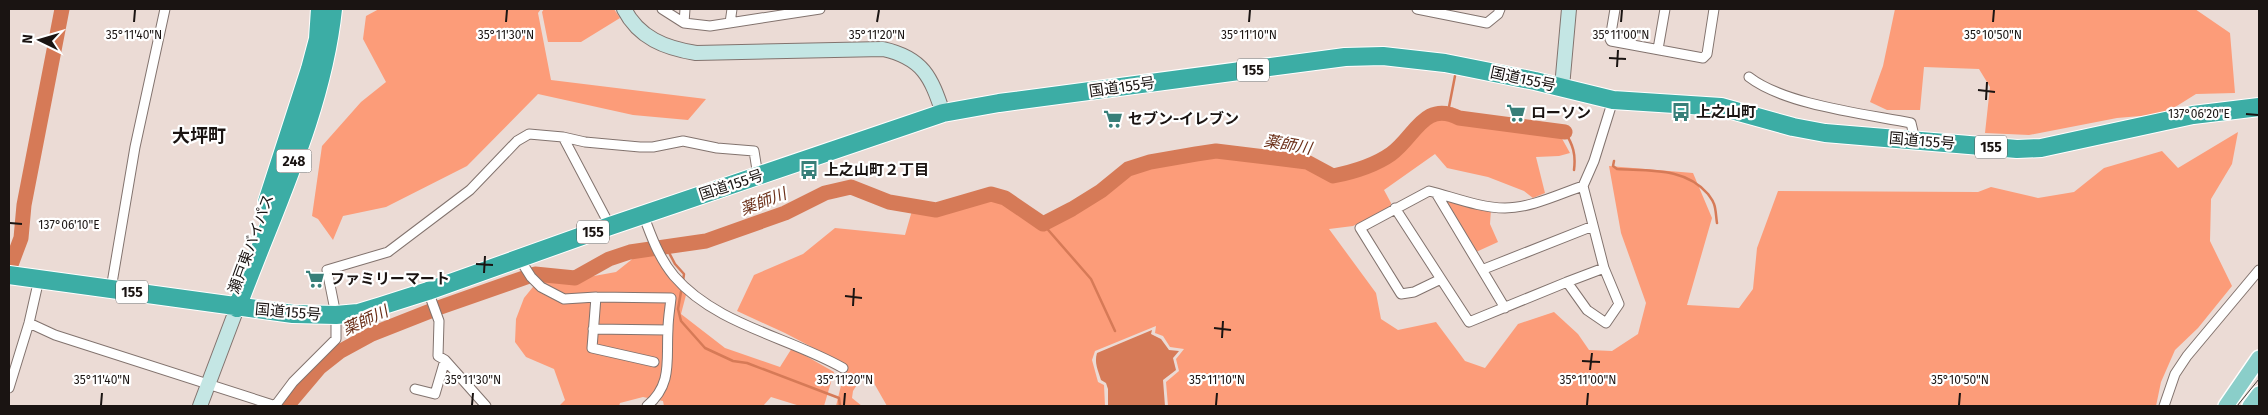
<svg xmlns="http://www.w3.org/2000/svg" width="2268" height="415" font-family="'Fira Sans','Noto Sans JP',sans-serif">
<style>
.green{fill:#fc9c79}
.water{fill:#d67a57}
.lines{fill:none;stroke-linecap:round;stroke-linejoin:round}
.stream{stroke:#d67a57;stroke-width:2.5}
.river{stroke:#d67a57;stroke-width:15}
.street-casing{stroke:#82736e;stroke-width:11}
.secondary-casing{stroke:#82736e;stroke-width:16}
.primary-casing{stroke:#fff;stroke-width:18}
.highway-casing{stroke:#fff;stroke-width:20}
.street{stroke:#fff;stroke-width:9}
.secondary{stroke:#c4e6e4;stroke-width:14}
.primary{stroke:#8acec9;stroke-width:15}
.highway{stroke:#3cada5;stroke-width:18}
.tram{stroke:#48403d;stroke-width:1}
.ticks{fill:none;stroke:#1a1412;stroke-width:2}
.labels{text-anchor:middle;stroke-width:4.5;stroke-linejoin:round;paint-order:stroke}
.shield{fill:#fff;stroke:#5f5a59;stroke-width:1}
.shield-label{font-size:14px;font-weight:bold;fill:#1a1412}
.street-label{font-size:15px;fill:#1a1412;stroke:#fff}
.poi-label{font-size:15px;font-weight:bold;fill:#1a1412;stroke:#fff;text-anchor:start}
.water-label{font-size:16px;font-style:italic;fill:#6b2f18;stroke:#fff}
.quarter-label{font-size:18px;font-weight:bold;fill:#1a1412;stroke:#fff}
.ticks-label{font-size:12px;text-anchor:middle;fill:#1a1412;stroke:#fff;stroke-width:4.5;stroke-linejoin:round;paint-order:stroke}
</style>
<rect width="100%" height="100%" fill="#ebdbd5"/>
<path class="green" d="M379,9H541L538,13L551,80L706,99L688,120L633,115L538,94L467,166L386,207L343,216L333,240L318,219L312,216L322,146L361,102L386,82L363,39L366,16Z
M544,9H614L620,18L581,42H548L542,12Z
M1895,9H2195L2230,33L2235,93L2196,94L2164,114L2117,118L2029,135L1985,133L1990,87L1979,69L1924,67L1920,110H1887L1870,102L1883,66Z
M1452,107L1470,115L1480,125L1560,135L1570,153L1559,156L1536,157L1545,193L1533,198L1524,191L1488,177L1447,168L1435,154L1384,190L1391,203L1390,208L1353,226L1329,229L1376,293L1381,319L1398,330L1436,322L1465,361L1485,368L1518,324L1554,312L1578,334L1589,350L1612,351L1638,334L1646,303L1621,233L1609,166L1693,173L1712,218L1687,305L1739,308L1753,289L1757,248L1778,191L1978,192L1991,187L2038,198L2074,192L2104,168L2162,151L2178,168L2238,132L2232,164L2211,199L2210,241L2232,286L2198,328L2175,350L2161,382L2156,406H1168L1166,382L1179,371L1176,359L1184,349L1170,347L1163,336L1155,333L1156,326L1095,351L1092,360L1098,382L1104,385L1105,406H887L871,378L863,375L853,391L852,398L862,406H836L846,365L785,333L737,311L754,275L803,254L835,228L905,235L915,200L933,204L982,190L1042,227L1072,215L1125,176L1148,166L1214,156L1234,157L1305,164L1331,180L1358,175L1401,150L1430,119Z
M1450,199L1491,209L1490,224L1498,242L1476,252L1445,205Z
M650,245L665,271L686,295L681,314L725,348L780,367L792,348L834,372L824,406H800L771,397L763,406H664L663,401L643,397L620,403L619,406H559L565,400L554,369L526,357L515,342L516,319L524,298L541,277L572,280L616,272Z"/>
<path class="water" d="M1152,330L1151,334L1161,339L1169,350L1179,351L1173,358L1176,370L1163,380L1165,406H1108V389L1106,383L1101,380C1098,370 1094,363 1097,353Z"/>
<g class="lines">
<path class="stream" d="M1448,112L1455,76
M1565,132C1573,145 1576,154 1574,170
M1614,161L1613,166L1617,169C1649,171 1685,167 1708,194C1710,197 1713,200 1714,204C1716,209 1716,217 1717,223
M1043,224L1091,279L1115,331
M666,247L675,264L684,274L683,281
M682,286L678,309L681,321L705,348L733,361L747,363L839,398L840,406"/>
<path class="river" d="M9,270L21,238L24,205L62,9
M287,406L320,367L339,352L372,334L438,308L535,274L575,278L609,259L630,252L706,241L785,213L825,193L851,187L889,202L936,210L991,194L1005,198L1043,224L1072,209L1101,191L1128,169L1150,162L1196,154L1216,151L1307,162L1333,176C1353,172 1374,166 1391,154C1415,137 1424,100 1459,118L1565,132"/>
<g class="street-casing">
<path id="street" d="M662,9L684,23L710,26L820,9
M1417,9L1487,23L1498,14L1500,9
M1615,9L1610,39L1611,41L1703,58L1707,54L1714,9
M684,23L685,9
M730,23L732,9
M1658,49L1665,9
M1749,77C1785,105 1866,114 1911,123L1915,140
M563,137L585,142L640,147H653L683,141L717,148L754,151L758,176
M1583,186C1559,194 1531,208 1505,208C1480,208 1453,197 1429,191L1360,228L1401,294L1414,292L1441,279L1469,322L1567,282L1587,310L1606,323L1619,304L1604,268L1583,186L1594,161L1613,100
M1436,193L1505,308
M1395,208L1441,279
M643,214C651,236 659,258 674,276C716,325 789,337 843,368
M519,258L531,277L541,287L564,299L596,297L671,298C670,308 668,319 668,329C666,360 673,384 647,406
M1484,269L1593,226
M1567,282L1604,268
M111,289L135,147L165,9
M428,291L439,321L438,356L445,360L486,406
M596,297L592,348L654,362
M29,323L55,335L276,406
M593,329L668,330
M9,388L29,323L39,279
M415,389L435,394L445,360
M275,406L293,382L336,339V315L327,270L388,252L470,190L517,141L529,134L563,137L610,226
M2164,406L2175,374L2187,356L2259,270"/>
</g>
<g class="secondary-casing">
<path id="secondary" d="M624,9C639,38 665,48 696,53L883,49C923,58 931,77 943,113
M1562,87L1569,9
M200,406L237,308"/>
</g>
<g class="primary-casing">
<path id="primary" d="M2226,406L2259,358
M2250,406L2259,394"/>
</g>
<g class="highway-casing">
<path id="highway" d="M267,202L310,69L318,39L320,9
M9,275L293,314L336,315L358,313L381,306L428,291L610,226L943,113L999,103L1345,57L1383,56L1445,63L1535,81L1613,100L1721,107L1793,127L1825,133L2017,149L2041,148L2193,115L2259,107
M237,308C273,210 322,113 333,9"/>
</g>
<use href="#street" class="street"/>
<use href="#secondary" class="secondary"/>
<use href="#primary" class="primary"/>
<use href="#highway" class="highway"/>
<path class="tram" d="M2237,406L2259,379"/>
</g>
<path class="ticks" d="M134,22L135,10M506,22L507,10M877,22L879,10M1249,22L1250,10M1621,22L1622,10M1993,22L1994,10M1609,58L1626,59M1617,67L1618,50M1978,90L1995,92M1986,100L1987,82M2246,114L2258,115M10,223L22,224M476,264L493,265M484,273L485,256M845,296L862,298M853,306L854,288M1214,328L1231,330M1222,338L1223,321M1582,361L1600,362M1590,370L1592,353M101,405L102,393M472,405L473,393M844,405L845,393M1216,405L1217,393M1587,405L1588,393M1959,405L1960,393"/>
<defs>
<g id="bus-bare" transform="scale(1.5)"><path d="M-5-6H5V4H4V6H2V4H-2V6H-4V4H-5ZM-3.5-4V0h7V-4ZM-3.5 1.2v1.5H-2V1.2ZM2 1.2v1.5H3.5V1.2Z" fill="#387f79" stroke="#fff" stroke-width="2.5" paint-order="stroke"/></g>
<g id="supermarket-bare" transform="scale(1.5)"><path d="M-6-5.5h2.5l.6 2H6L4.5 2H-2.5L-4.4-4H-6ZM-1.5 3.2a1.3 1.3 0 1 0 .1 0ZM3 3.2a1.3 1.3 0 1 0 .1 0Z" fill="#387f79" stroke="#fff" stroke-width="2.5" paint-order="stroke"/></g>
</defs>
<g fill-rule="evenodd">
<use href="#bus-bare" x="1681" y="112"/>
<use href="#supermarket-bare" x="1516" y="113"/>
<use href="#supermarket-bare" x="1113" y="119"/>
<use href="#bus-bare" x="809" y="170"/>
<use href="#supermarket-bare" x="315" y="279"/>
</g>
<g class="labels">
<g class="shield">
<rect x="1237" y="58.5" width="32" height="23" rx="4"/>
<rect x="1975" y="135.5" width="32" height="23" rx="4"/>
<rect x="276.5" y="149.5" width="35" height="23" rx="4"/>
<rect x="577" y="220.5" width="32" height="23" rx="4"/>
<rect x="116" y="280.5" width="32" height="23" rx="4"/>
</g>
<g class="shield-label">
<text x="1253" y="75">155</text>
<text x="1991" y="152">155</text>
<text x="294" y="166">248</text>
<text x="593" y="237">155</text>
<text x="132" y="297">155</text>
</g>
<g class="street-label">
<text transform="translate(1523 79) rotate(12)" y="5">国道155号</text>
<text transform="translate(1122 87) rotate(-8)" y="5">国道155号</text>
<text transform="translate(1922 141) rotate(5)" y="5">国道155号</text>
<text transform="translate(731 185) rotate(-18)" y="5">国道155号</text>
<text transform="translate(251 244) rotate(-70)" y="5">瀬戸東バイパス</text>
<text transform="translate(288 312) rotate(5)" y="5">国道155号</text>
</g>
<g class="poi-label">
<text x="1696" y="117">上之山町</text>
<text x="1531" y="118">ローソン</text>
<text x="1128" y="124">セブン-イレブン</text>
<text x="824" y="175">上之山町２丁目</text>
<text x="330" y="284">ファミリーマート</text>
</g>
<g class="water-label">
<text transform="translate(1288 144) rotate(10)" y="6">薬師川</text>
<text transform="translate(763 201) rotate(-21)" y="6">薬師川</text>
<text transform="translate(365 320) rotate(-25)" y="6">薬師川</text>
</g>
<g class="quarter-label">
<text x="199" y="142">大坪町</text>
</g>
</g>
<g class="ticks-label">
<text x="134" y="39">35°11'40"N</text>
<text x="506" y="39">35°11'30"N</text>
<text x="877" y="39">35°11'20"N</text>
<text x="1249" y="39">35°11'10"N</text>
<text x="1621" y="39">35°11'00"N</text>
<text x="1993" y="39">35°10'50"N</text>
<text x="2199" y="118">137°06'20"E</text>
<text x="69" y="229">137°06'10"E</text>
<text x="102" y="384">35°11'40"N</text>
<text x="473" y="384">35°11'30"N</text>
<text x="845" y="384">35°11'20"N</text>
<text x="1217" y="384">35°11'10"N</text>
<text x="1588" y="384">35°11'00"N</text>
<text x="1960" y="384">35°10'50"N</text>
</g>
<rect width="2268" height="415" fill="none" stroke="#1a1412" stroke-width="20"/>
<g transform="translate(40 40) rotate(275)" stroke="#ffffff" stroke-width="4" paint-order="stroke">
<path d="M0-4L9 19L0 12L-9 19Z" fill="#1a1412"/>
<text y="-8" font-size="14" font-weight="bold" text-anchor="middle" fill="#1a1412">N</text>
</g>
</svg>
